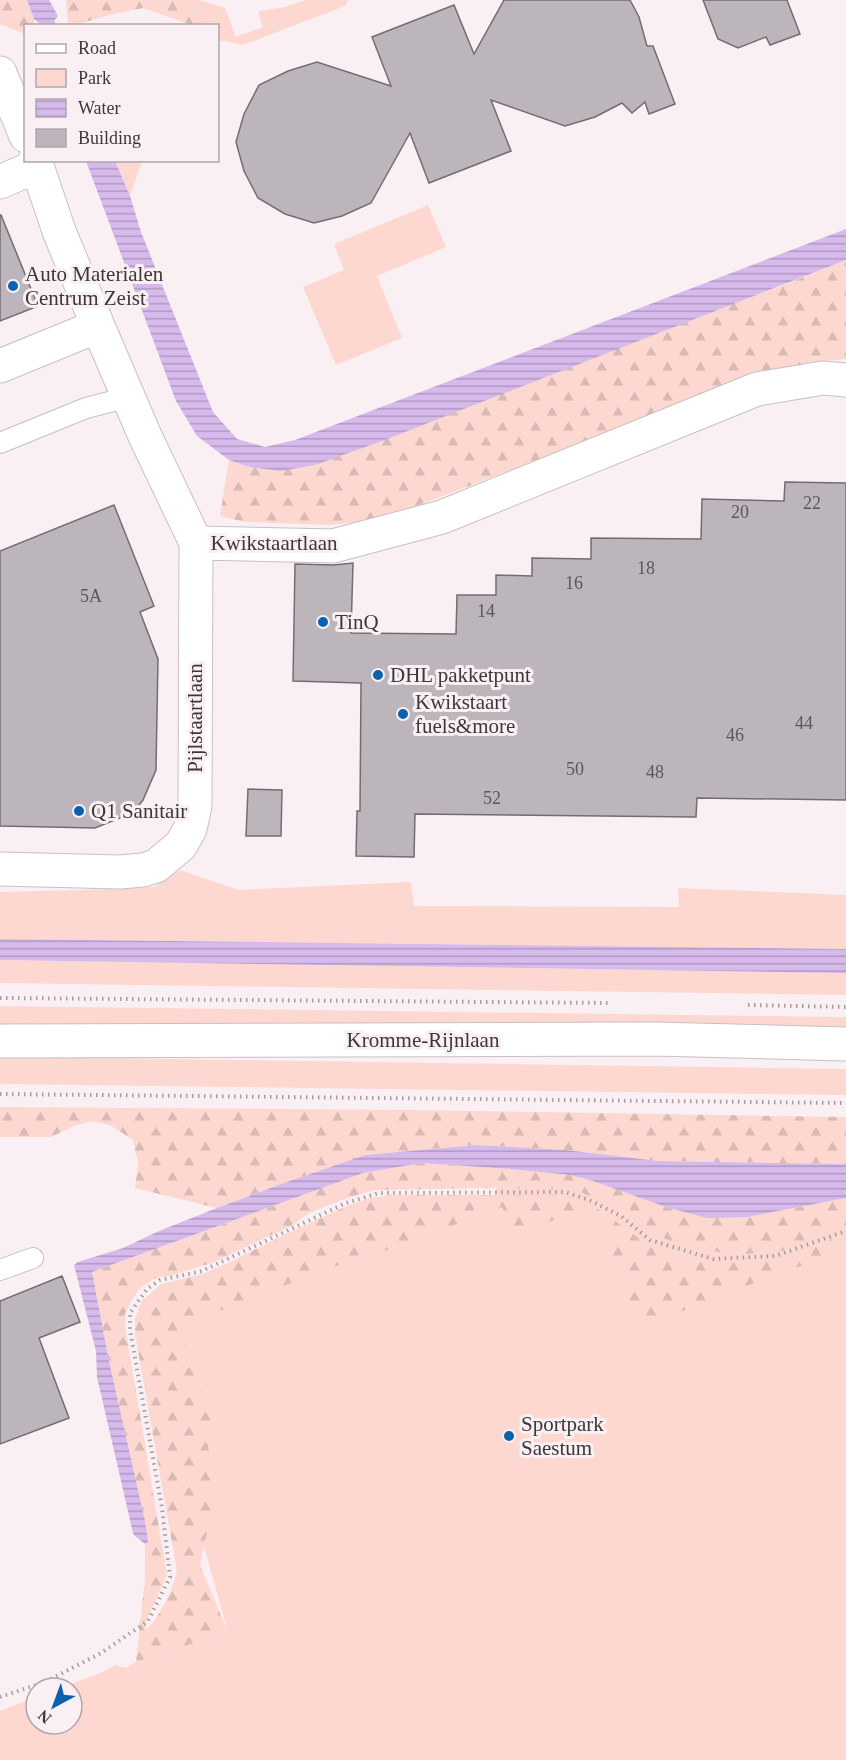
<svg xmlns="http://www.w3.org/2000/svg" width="846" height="1760" font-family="Georgia,serif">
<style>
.green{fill:#fcd8d1}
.forest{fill:url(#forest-firs)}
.water{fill:url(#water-rules)}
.building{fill:#bcb5bb;stroke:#736d72;stroke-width:1.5}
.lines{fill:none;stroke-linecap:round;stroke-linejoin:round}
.lane-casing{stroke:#c8c0c3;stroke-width:22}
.street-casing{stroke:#c8c0c3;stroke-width:35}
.secondary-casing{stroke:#c8c0c3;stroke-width:35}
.path{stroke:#a49da0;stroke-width:4;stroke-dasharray:1.5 4.5;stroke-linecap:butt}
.lane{stroke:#fff;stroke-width:20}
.street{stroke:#fff;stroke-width:33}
.secondary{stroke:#fff;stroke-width:33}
.poi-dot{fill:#0c61af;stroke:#faf0f4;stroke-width:2}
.labels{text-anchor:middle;stroke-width:6;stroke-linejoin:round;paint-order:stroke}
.number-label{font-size:18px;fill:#5c575a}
.poi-label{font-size:21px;fill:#3c383a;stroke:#faf0f4;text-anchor:start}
.street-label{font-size:21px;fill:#3c383a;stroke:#faf0f4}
</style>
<defs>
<pattern id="forest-firs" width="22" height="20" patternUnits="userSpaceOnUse" patternTransform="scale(1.5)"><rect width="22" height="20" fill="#fcd8d1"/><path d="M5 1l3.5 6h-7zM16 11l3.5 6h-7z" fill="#d9bab4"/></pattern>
<pattern id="water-rules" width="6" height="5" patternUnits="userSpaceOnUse" patternTransform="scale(1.5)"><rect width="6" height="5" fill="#d7baec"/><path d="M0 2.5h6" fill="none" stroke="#b098c0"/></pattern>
</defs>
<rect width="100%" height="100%" fill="#faf0f4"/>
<path class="green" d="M174,0H199L225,8L236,37L263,27L258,11L285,7L305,0H348L345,6L243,45L218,40V26L191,25L197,12Z
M115,161H142L130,196Z
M428,205L446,247L377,276L402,338L336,365L303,287L344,270L334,244Z
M180,870L239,890L411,882L414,906L679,907L678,888L846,895V949L0,939V892L119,889L154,887Z
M0,960L846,973V995L0,983Z
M0,1006L846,1017V1038L0,1027Z
M0,1058H96L846,1069V1095L0,1084Z
M510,1169L747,1217L846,1198V1760H0V1711L36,1697V1724H72V1688H60L103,1672L115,1665L126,1668L136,1662L228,1632L144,1333L332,1267L363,1259L495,1196L496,1188Z"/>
<path class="forest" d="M0,0H27L34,19V25L26,26L25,34L0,24Z
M66,0H174L197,12L191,25L143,8L113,14L75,25H68Z
M846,260V359L811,362L729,385L527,464L379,520L328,525L246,522L220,516L229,460L250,467L776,288Z
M0,1107L412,1110L846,1117V1164L658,1161L566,1150L477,1145L365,1155L287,1182L217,1208L135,1188L138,1164L133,1140L110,1125L91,1121L74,1126L51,1137H0Z
M422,1163L510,1169L570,1175L590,1180L666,1207L707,1218L747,1217L846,1198V1227L781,1251L732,1255L674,1242L650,1233L626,1215L583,1193L552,1189L496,1188L375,1190L347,1198L309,1213L291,1226L212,1263L169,1276L158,1277L140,1288L129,1305L125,1314L126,1332L167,1575L147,1619L145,1630C158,1622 174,1586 177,1571L135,1334V1319L139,1307L143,1300L161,1284L203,1274L228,1263L290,1232L349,1205L370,1198L391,1195H560L576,1198L588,1203L603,1212L656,1251L683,1260L721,1263L774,1261L832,1239L838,1252L709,1300L639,1329L594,1207L515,1233L502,1207L363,1259L332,1267L178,1327L214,1424L207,1426L212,1504L220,1511L217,1521L206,1536L200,1565L228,1632L136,1662L145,1578V1521L109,1361L92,1272L363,1173Z"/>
<path class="water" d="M27,0H49L58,16L54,21L56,24L41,25L34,19Z
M86,161H115L130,196L141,232L213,412L237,439L265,447L295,440L846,229V260L382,441L315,465L280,471L250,467L229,460L197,436L176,401Z
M0,939L846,949V973L0,960Z
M477,1145L566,1150L658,1161L846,1164V1198L747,1217L707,1218L666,1207L590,1180L570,1175L510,1169L422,1163L363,1173L92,1272L109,1361L145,1521L148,1542L145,1544L135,1536L133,1533L97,1377L96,1351L74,1265L78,1262L123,1248L159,1231L217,1208L287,1182L365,1155Z"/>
<path class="building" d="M504,0H630L639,17L647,46H653L675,104L649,114L645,102L632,113L622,103L595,117L565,126L491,100L511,151L429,183L410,133L371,203L342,216L314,223L285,214L258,198L244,171L236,142L244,114L259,85L288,71L317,62L391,86L372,37L454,5L474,54Z
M703,0H787L800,34L770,45L766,37L738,48L718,39Z
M0,215H1L38,306L0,321Z
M785,482L846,483V800L697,798L696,817L415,814L414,857L356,856L357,811H360L361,683L293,681L295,564L333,565L353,563L351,633L456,634L457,595H496V575L532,576V558L591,559V538L701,539L702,499L784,501Z
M114,505L154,606L140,612L158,659L156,770L143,800L136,809L127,815L95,828L0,826V551Z
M248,789L282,790L281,836H246Z
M62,1276L80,1322L39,1338L69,1418L0,1444V1301Z"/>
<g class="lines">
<g class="lane-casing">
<path id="lane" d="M0,443L86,408L129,397
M0,1270L33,1258"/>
</g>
<g class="street-casing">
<path id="street" d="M0,73L26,136
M0,182L37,166
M0,366L98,326
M196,543L333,546L442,517L757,389L823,378L846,380
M0,869L120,872L143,870L156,866L181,845L190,829L195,806L196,543L145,436L98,326L59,231L35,160"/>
</g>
<g class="secondary-casing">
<path id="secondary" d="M0,1041L655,1039L846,1044"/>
</g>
<path class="path" d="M0,998L611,1003
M748,1005L846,1007
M0,1094L846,1103
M0,1697L45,1682L101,1653L148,1621L170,1577L162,1508L130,1330V1313L147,1289L160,1280L202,1271L346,1203L379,1193L565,1192L589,1200L621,1216L650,1240L713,1259L775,1256L846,1231"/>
<use href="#lane" class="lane"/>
<use href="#street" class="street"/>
<use href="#secondary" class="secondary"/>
</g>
<g class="poi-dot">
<circle cx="13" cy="286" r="6"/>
<circle cx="323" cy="622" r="6"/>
<circle cx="378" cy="675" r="6"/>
<circle cx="403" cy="714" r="6"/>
<circle cx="79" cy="811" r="6"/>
<circle cx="509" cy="1436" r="6"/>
</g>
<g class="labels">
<g class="number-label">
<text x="812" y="509">22</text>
<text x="740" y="518">20</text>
<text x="646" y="574">18</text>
<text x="574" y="589">16</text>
<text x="91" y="602">5A</text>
<text x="486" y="617">14</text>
<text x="804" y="729">44</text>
<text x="735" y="741">46</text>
<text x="575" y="775">50</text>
<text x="655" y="778">48</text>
<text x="492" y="804">52</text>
</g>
<g class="poi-label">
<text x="25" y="281">Auto Materialen<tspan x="25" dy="24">Centrum Zeist</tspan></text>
<text x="335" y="629">TinQ</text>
<text x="390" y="682">DHL pakketpunt</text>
<text x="415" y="709">Kwikstaart<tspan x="415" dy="24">fuels&amp;more</tspan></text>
<text x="91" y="818">Q1 Sanitair</text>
<text x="521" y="1431">Sportpark<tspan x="521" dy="24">Saestum</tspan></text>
</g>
<g class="street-label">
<text x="274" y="550">Kwikstaartlaan</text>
<text transform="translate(195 718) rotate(-90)" y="7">Pijlstaartlaan</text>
<text x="423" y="1047">Kromme-Rijnlaan</text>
</g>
</g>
<rect x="24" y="24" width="195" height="138" fill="#faf0f4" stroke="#aea6aa" stroke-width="1.5"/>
<rect x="36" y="44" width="30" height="9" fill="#ffffff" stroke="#aea6aa" stroke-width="1.5"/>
<text x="78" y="54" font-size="18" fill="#3c383a">Road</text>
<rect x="36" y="69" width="30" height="18" fill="#fcd8d1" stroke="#aea6aa" stroke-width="1.5"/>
<text x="78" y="84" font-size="18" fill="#3c383a">Park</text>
<rect x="36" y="99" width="30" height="18" fill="url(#water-rules)" stroke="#aea6aa" stroke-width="1.5"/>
<text x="78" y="114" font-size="18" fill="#3c383a">Water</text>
<rect x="36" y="129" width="30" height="18" fill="#bcb5bb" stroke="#aea6aa" stroke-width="1.5"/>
<text x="78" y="144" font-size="18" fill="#3c383a">Building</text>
<g transform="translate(54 1706) rotate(221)"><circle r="28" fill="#faf0f4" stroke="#aea6aa" stroke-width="1.5"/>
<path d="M0-4.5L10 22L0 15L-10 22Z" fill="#0c61af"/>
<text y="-9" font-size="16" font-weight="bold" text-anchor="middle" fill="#3c383a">N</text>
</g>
</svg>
